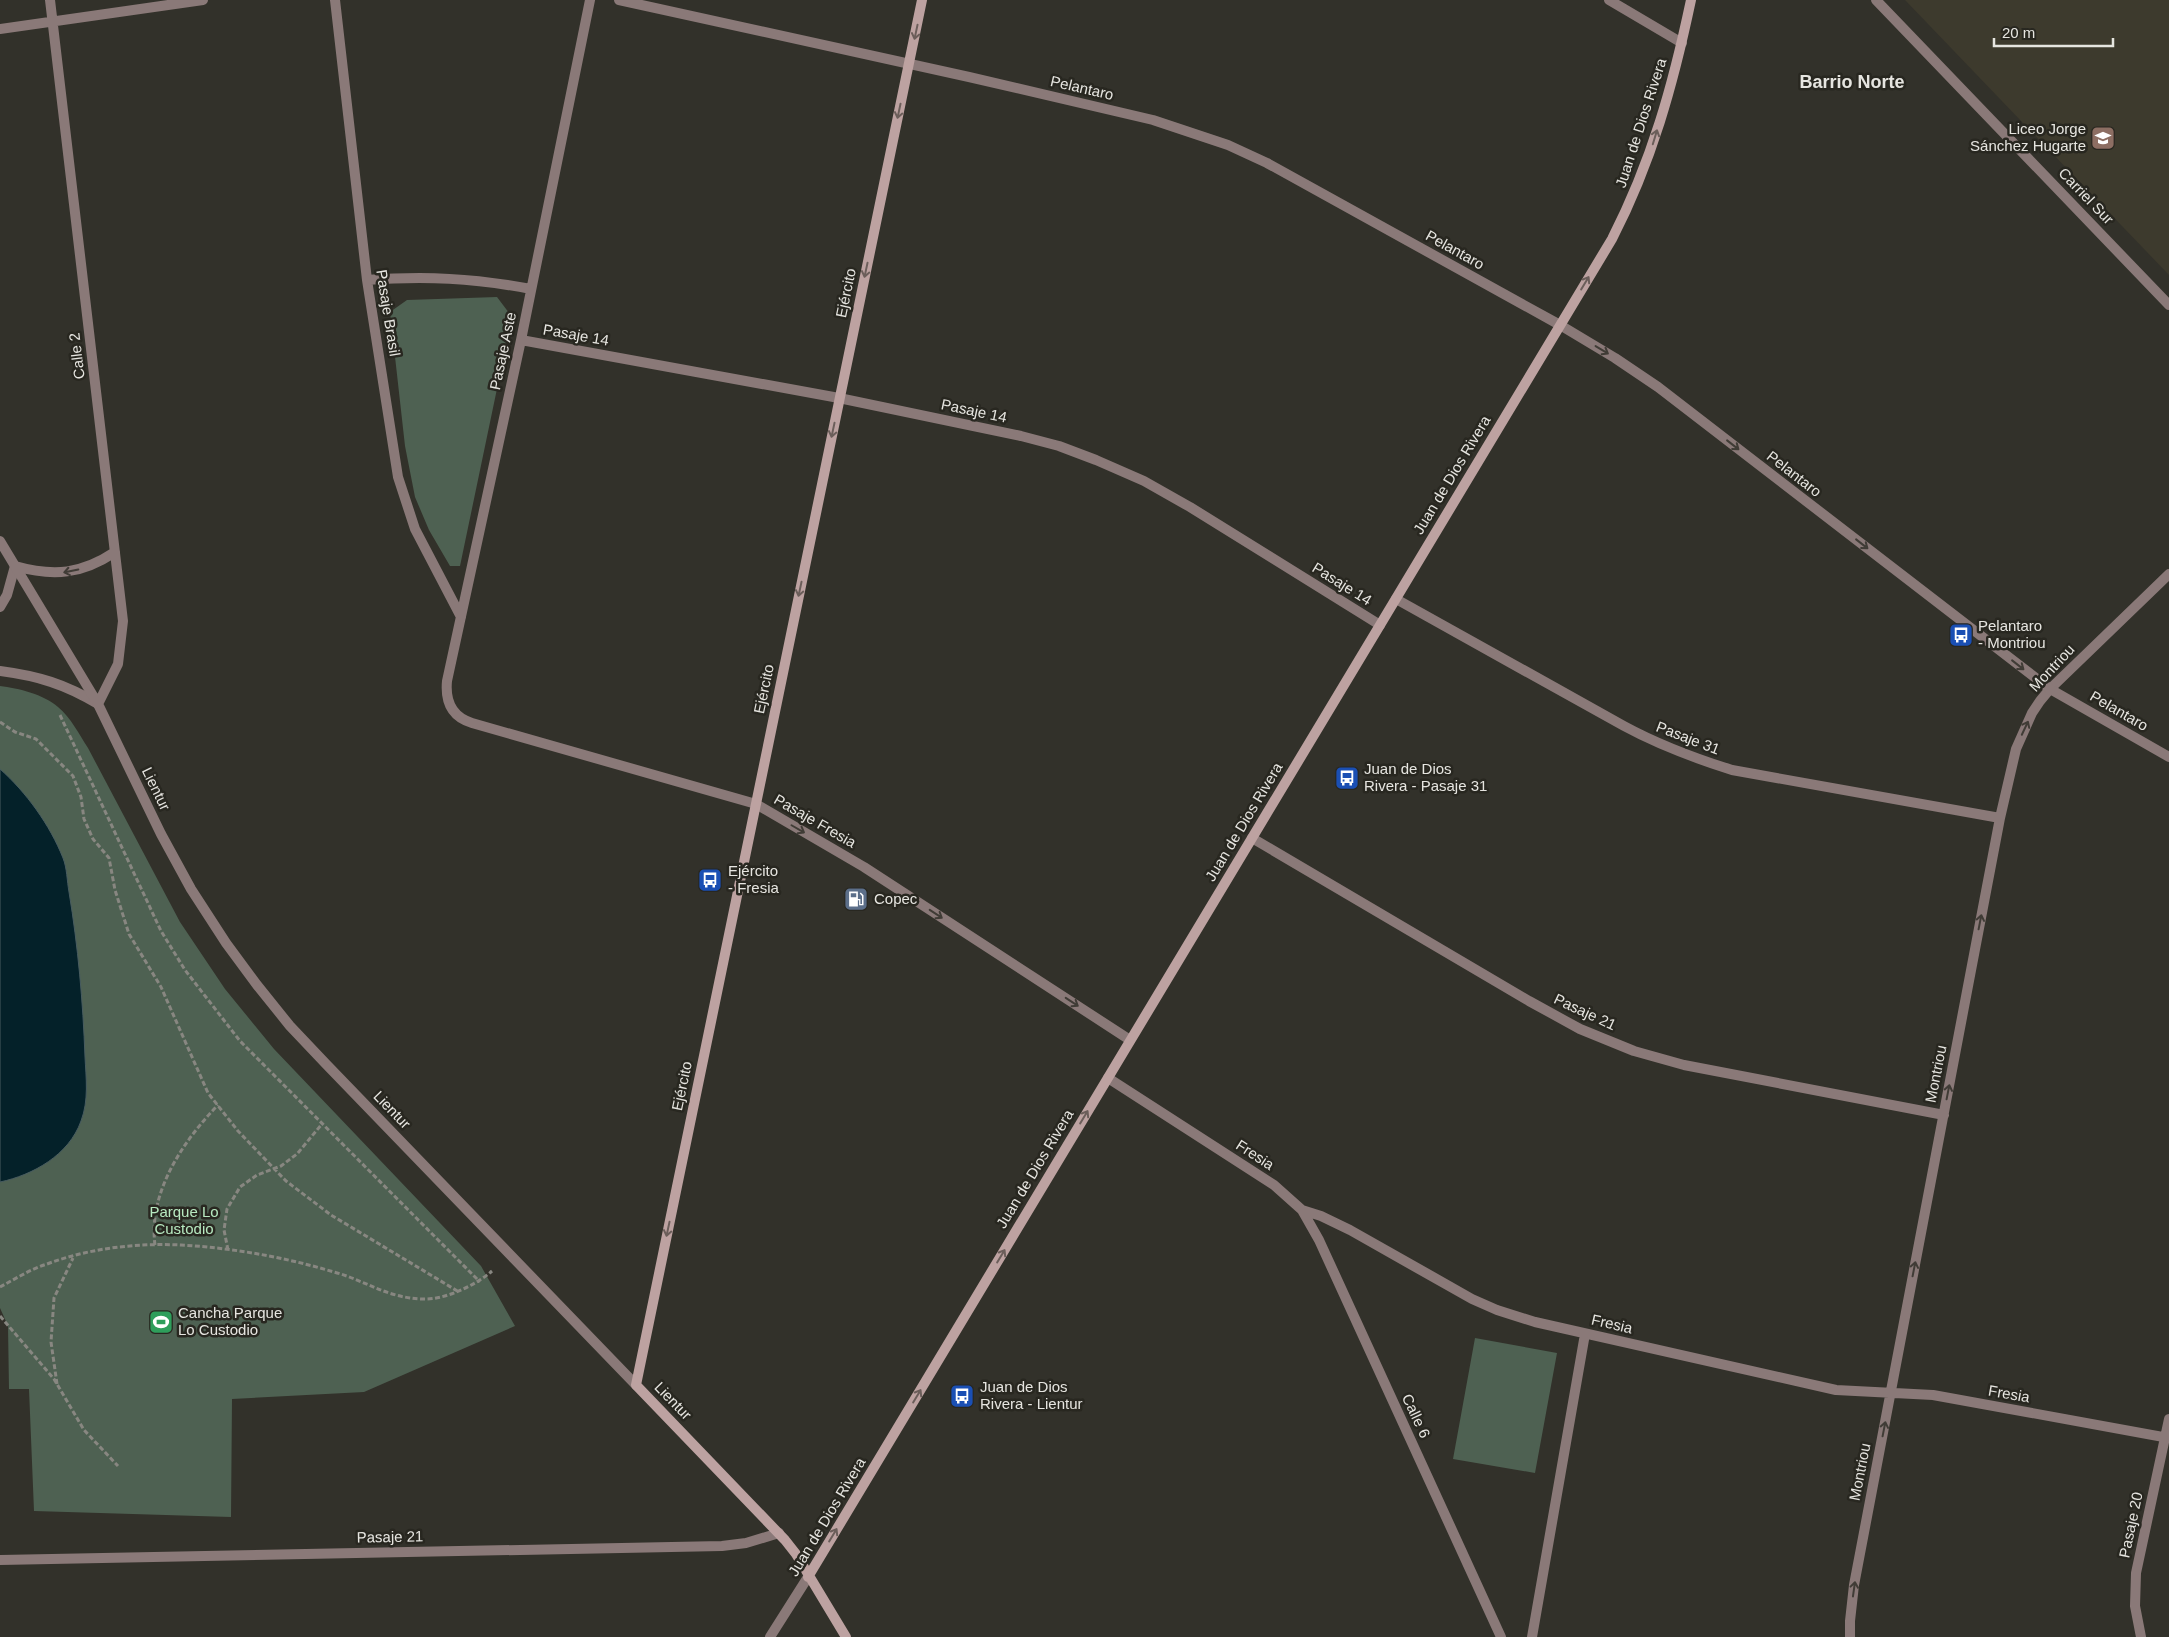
<svg xmlns="http://www.w3.org/2000/svg" width="2169" height="1637" font-family="Helvetica,sans-serif">
<style>
.built{fill:#3d3a2d}
.green{fill:#4e6152}
.water{fill:#042129;stroke:#485c60}
.lines{fill:none;stroke-linecap:round;stroke-linejoin:round}
.path{stroke:#888781;stroke-width:3;stroke-dasharray:5 2.5;stroke-linecap:butt}
.minor{stroke:#8a7978;stroke-width:10}
.tertiary{stroke:#8a7978;stroke-width:10}
.secondary{stroke:#bda2a1;stroke-width:10}
.oneway{stroke:#6b5e5a}
.oneway2{stroke:#403c36}
.labels{text-anchor:middle;stroke-width:5;stroke-linejoin:round;paint-order:stroke}
.street-label{font-size:15px;fill:#e6e5e0;stroke:#282720}
.poi-label{font-size:15px;fill:#e6e5e0;stroke:#282720;text-anchor:start}
.park-label{font-size:15px;fill:#b7e9c0;stroke:#282720}
.quarter-label{font-size:18px;font-weight:bold;fill:#e6e5e0;stroke:#282720}
</style>
<rect width="100%" height="100%" fill="#32312a"/>
<path class="built" d="M1905,0H2169V275Z"/>
<path class="green" d="M497,297L512,317L460,566H450L429,530L415,497L405,446L390,312L407,300Z
M0,686C18,688 45,695 58,707C71,718 79,734 88,748L180,922L225,989L274,1049L481,1266L515,1326L364,1392L232,1399L231,1517L34,1511L29,1389H9L8,1326L0,1308Z
M1475,1338L1557,1353L1535,1473L1453,1459Z"/>
<path class="water" d="M0,769C26,792 50,825 63,858C67,868 67,881 69,892C78,946 83,1002 85,1057C86,1078 89,1100 81,1121C69,1155 33,1175 0,1182Z"/>
<g class="lines">
<path class="path" d="M60,715L161,931L185,970L240,1041L480,1282
M0,722L15,732L36,739L73,776L81,797L84,819L93,839L109,858L115,890L129,934L161,987L208,1093L238,1131L286,1181L331,1215L459,1292
M155,1245C148,1193 183,1141 218,1105
M228,1250L224,1230L227,1209L240,1187L257,1175L281,1166L297,1154L322,1124
M0,1287C15,1279 31,1269 47,1264C90,1248 136,1243 181,1245C233,1248 284,1257 334,1272C367,1281 386,1298 423,1299C445,1300 476,1285 492,1271
M0,1316L54,1379L84,1430L118,1466
M57,1384L51,1342L54,1298L73,1258"/>
<path class="minor" d="M335,0L367,280L398,477L415,529L461,617
M590,0L521,340L447,681C445,702 452,717 472,723L756,804L864,867L1130,1040
M1609,0L1682,43
M1876,0L2169,305
M367,280C426,276 473,278 531,289
M521,340L839,398L1021,436L1059,446L1096,460L1144,481L1190,507L1380,625
M1396,599L1624,726C1659,745 1694,758 1732,770L2000,818
M0,607L7,595L15,566
M0,671C38,676 65,684 98,704
M1252,838L1529,1001L1580,1029L1634,1051L1684,1065L1944,1115
M1108,1078L1274,1185L1302,1210L1321,1216L1350,1230L1472,1299L1497,1310L1535,1322L1836,1390L1933,1395L2169,1438
M1302,1210L1319,1240L1501,1637
M0,1560L722,1546L746,1543L779,1533
M770,1637L808,1577
M1532,1637L1585,1334
M1850,1637V1621L1854,1585L2000,818L2016,749L2032,713L2040,701L2050,689L2169,574
M2141,1637L2135,1606L2136,1573L2169,1419"/>
<path class="tertiary" d="M50,0L123,621L118,664L98,704
M619,0L969,77L1153,120L1228,145L1267,163L1560,325L1615,358L1658,387L2050,689L2169,757
M0,29L203,0
M0,541L98,704L161,834L191,889L226,943L257,985L290,1026L326,1064L636,1385
M15,566C54,577 82,574 115,552"/>
<path class="secondary" d="M808,1577L1612,239C1652,161 1673,85 1691,0
M846,1637L796,1554L785,1540L636,1385L922,0"/>
</g>
<defs><path id="oneway-shaft" d="M-6 0H5M1.5-3L5.5 0L1.5 3" fill="none" stroke-width="1.6" stroke-linecap="round" stroke-linejoin="round" transform="scale(1.25)"/></defs>
<g class="oneway">
<use href="#oneway-shaft" transform="translate(916 32) rotate(102)"/>
<use href="#oneway-shaft" transform="translate(899 111) rotate(102)"/>
<use href="#oneway-shaft" transform="translate(1655 137) rotate(-73)"/>
<use href="#oneway-shaft" transform="translate(866 270) rotate(102)"/>
<use href="#oneway-shaft" transform="translate(1585 283) rotate(-59)"/>
<use href="#oneway-shaft" transform="translate(833 430) rotate(102)"/>
<use href="#oneway-shaft" transform="translate(800 589) rotate(102)"/>
<use href="#oneway-shaft" transform="translate(1084 1117) rotate(-59)"/>
<use href="#oneway-shaft" transform="translate(668 1229) rotate(102)"/>
<use href="#oneway-shaft" transform="translate(1001 1256) rotate(-59)"/>
<use href="#oneway-shaft" transform="translate(917 1396) rotate(-59)"/>
<use href="#oneway-shaft" transform="translate(833 1535) rotate(-59)"/>
</g>
<g class="oneway2">
<use href="#oneway-shaft" transform="translate(1602 350) rotate(31)"/>
<use href="#oneway-shaft" transform="translate(1733 445) rotate(38)"/>
<use href="#oneway-shaft" transform="translate(1862 544) rotate(38)"/>
<use href="#oneway-shaft" transform="translate(71 571) rotate(168)"/>
<use href="#oneway-shaft" transform="translate(2018 665) rotate(38)"/>
<use href="#oneway-shaft" transform="translate(2025 728) rotate(-65)"/>
<use href="#oneway-shaft" transform="translate(798 829) rotate(30)"/>
<use href="#oneway-shaft" transform="translate(936 914) rotate(33)"/>
<use href="#oneway-shaft" transform="translate(1980 922) rotate(-79)"/>
<use href="#oneway-shaft" transform="translate(1072 1002) rotate(33)"/>
<use href="#oneway-shaft" transform="translate(1948 1092) rotate(-79)"/>
<use href="#oneway-shaft" transform="translate(1914 1269) rotate(-79)"/>
<use href="#oneway-shaft" transform="translate(1884 1429) rotate(-79)"/>
<use href="#oneway-shaft" transform="translate(1854 1589) rotate(-82)"/>
</g>
<defs>
<g id="school-square" transform="scale(1.25)"><rect x="-9" y="-9" width="18" height="18" rx="4" fill="#8d6e63" stroke="#282720"/><path d="M0-5L7-2L0 1L-7-2ZM-4 1L0 2.5L4 1V4Q0 6-4 4Z" fill="#fff"/></g>
<g id="bus-square" transform="scale(1.25)"><rect x="-9" y="-9" width="18" height="18" rx="4" fill="#1a4fb4" stroke="#282720"/><path d="M-5-6H5V4H4V6H2V4H-2V6H-4V4H-5ZM-3.5-4V0h7V-4ZM-3.5 1.2v1.5H-2V1.2ZM2 1.2v1.5H3.5V1.2Z" fill="#fff"/></g>
<g id="fuel-square" transform="scale(1.25)"><rect x="-9" y="-9" width="18" height="18" rx="4" fill="#5c6f8a" stroke="#282720"/><path d="M-5.5-6h7V0h2V4h1.3V-2.5L3-4.5l.8-.8L6-3V5H2.5V1h-1V6h-7ZM-4.2-4.7v3.2H.2V-4.7Z" fill="#fff"/></g>
<g id="stadium-square" transform="scale(1.25)"><rect x="-9" y="-9" width="18" height="18" rx="4" fill="#2e9e5b" stroke="#282720"/><path d="M0-5a6.5 5 0 1 0 0 10a6.5 5 0 1 0 0-10ZM-3.5-1.8h7v3.6h-7Z" fill="#fff"/></g>
</defs>
<g fill-rule="evenodd">
<use href="#school-square" x="2103" y="138"/>
<use href="#bus-square" x="1961" y="635"/>
<use href="#bus-square" x="1347" y="778"/>
<use href="#bus-square" x="710" y="880"/>
<use href="#fuel-square" x="856" y="899"/>
<use href="#stadium-square" x="161" y="1322"/>
<use href="#bus-square" x="962" y="1396"/>
</g>
<g class="labels">
<g class="street-label">
<text transform="translate(1082 88) rotate(13)" y="5">Pelantaro</text>
<text transform="translate(1641 123) rotate(-72)" y="5">Juan de Dios Rivera</text>
<text transform="translate(2086 196) rotate(46)" y="5">Carriel Sur</text>
<text transform="translate(1455 250) rotate(29)" y="5">Pelantaro</text>
<text transform="translate(846 293) rotate(-78)" y="5">Ejército</text>
<text transform="translate(388 313) rotate(81)" y="5">Pasaje Brasil</text>
<text transform="translate(576 335) rotate(10)" y="5">Pasaje 14</text>
<text transform="translate(503 351) rotate(-78)" y="5">Pasaje Aste</text>
<text transform="translate(77 356) rotate(-97)" y="5">Calle 2</text>
<text transform="translate(974 411) rotate(12)" y="5">Pasaje 14</text>
<text transform="translate(1794 474) rotate(38)" y="5">Pelantaro</text>
<text transform="translate(1452 475) rotate(-59)" y="5">Juan de Dios Rivera</text>
<text transform="translate(1342 584) rotate(32)" y="5">Pasaje 14</text>
<text transform="translate(2052 668) rotate(-47)" y="5">Montriou</text>
<text transform="translate(764 689) rotate(-78)" y="5">Ejército</text>
<text transform="translate(2119 711) rotate(30)" y="5">Pelantaro</text>
<text transform="translate(1688 738) rotate(21)" y="5">Pasaje 31</text>
<text transform="translate(156 789) rotate(64)" y="5">Lientur</text>
<text transform="translate(815 821) rotate(30)" y="5">Pasaje Fresia</text>
<text transform="translate(1244 822) rotate(-59)" y="5">Juan de Dios Rivera</text>
<text transform="translate(1585 1012) rotate(25)" y="5">Pasaje 21</text>
<text transform="translate(1936 1074) rotate(-79)" y="5">Montriou</text>
<text transform="translate(682 1086) rotate(-78)" y="5">Ejército</text>
<text transform="translate(392 1110) rotate(46)" y="5">Lientur</text>
<text transform="translate(1255 1155) rotate(33)" y="5">Fresia</text>
<text transform="translate(1035 1169) rotate(-59)" y="5">Juan de Dios Rivera</text>
<text transform="translate(1612 1324) rotate(13)" y="5">Fresia</text>
<text transform="translate(2009 1394) rotate(10)" y="5">Fresia</text>
<text transform="translate(673 1401) rotate(46)" y="5">Lientur</text>
<text transform="translate(1416 1416) rotate(65)" y="5">Calle 6</text>
<text transform="translate(1860 1472) rotate(-79)" y="5">Montriou</text>
<text transform="translate(827 1517) rotate(-59)" y="5">Juan de Dios Rivera</text>
<text transform="translate(2131 1525) rotate(-78)" y="5">Pasaje 20</text>
<text transform="translate(390 1537) rotate(-1)" y="5">Pasaje 21</text>
</g>
<g class="poi-label">
<text x="2086" y="134" text-anchor="end">Liceo Jorge<tspan x="2086" dy="17">Sánchez Hugarte</tspan></text>
<text x="1978" y="631">Pelantaro<tspan x="1978" dy="17">- Montriou</tspan></text>
<text x="1364" y="774">Juan de Dios<tspan x="1364" dy="17">Rivera - Pasaje 31</tspan></text>
<text x="728" y="876">Ejército<tspan x="728" dy="17">- Fresia</tspan></text>
<text x="874" y="904">Copec</text>
<text x="178" y="1318">Cancha Parque<tspan x="178" dy="17">Lo Custodio</tspan></text>
<text x="980" y="1392">Juan de Dios<tspan x="980" dy="17">Rivera - Lientur</tspan></text>
</g>
<g class="park-label">
<text x="184" y="1217">Parque Lo<tspan x="184" dy="17">Custodio</tspan></text>
</g>
<g class="quarter-label">
<text x="1852" y="88">Barrio Norte</text>
</g>
</g>
<path d="M1994 38v8h119v-8" fill="none" stroke="#e6e5e0" stroke-width="2.5"/>
<text x="2002" y="38" font-size="15" fill="#e6e5e0" stroke="#282720" stroke-width="4" paint-order="stroke">20 m</text>
</svg>
